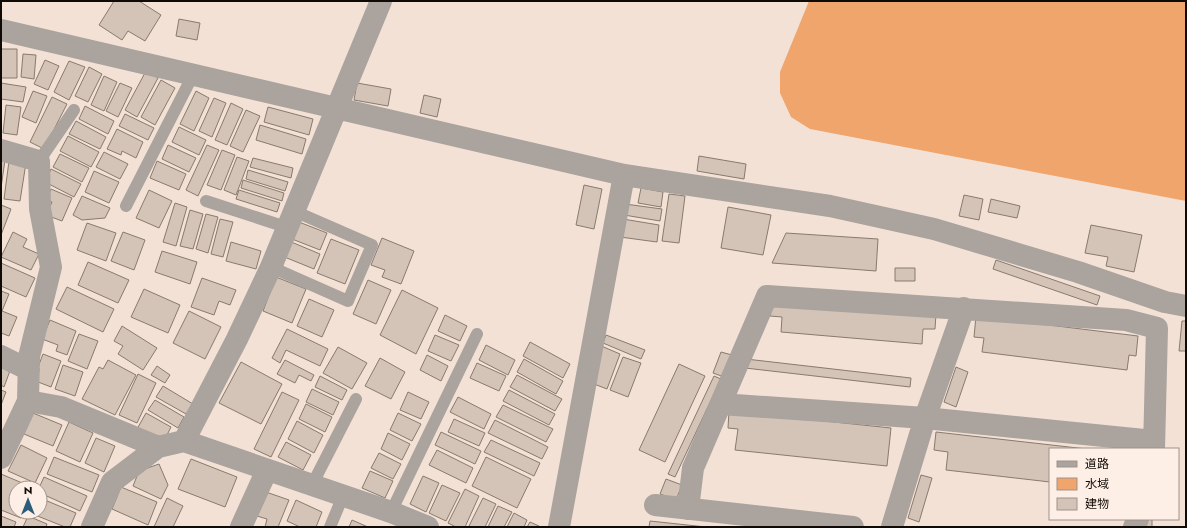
<svg xmlns="http://www.w3.org/2000/svg" width="1187" height="528" font-family="Jost,'Noto Sans JP',sans-serif">
<style>
.water{fill:#efa56c}
.building{fill:#d4c3b7;stroke:#897a6e}
.lines{fill:none;stroke-linecap:round;stroke-linejoin:round}
.service{stroke:#aaa39e;stroke-width:12}
.minor{stroke:#aaa39e;stroke-width:22}
</style>
<rect width="100%" height="100%" fill="#f3e1d5"/>
<path class="water" d="M809,1H1186V201L810,129L791,117L780,93V72Z"/>
<path class="building" d="M114,1H139L161,15L145,41L128,31L122,40L99,25Z
M179,19L200,23L197,40L176,36Z
M1,49H17V78H1Z
M23,54L36,55L34,79L21,77Z
M45,60L59,66L48,90L34,84Z
M69,61L85,67L69,100L54,92Z
M89,67L102,74L88,102L75,96Z
M146,71L158,78L137,117L125,110Z
M104,76L117,82L104,111L91,105Z
M161,80L175,88L155,125L141,117Z
M1,83L26,87L23,102L1,99Z
M120,83L132,88L118,117L106,111Z
M357,83L391,89L388,106L354,100Z
M33,91L47,96L36,123L22,117Z
M196,91L209,98L194,131L180,124Z
M424,95L441,99L437,117L420,113Z
M52,97L67,104L44,149L30,142Z
M214,98L226,103L212,137L199,131Z
M231,103L243,109L227,145L215,140Z
M6,105L21,107L17,135L3,133Z
M85,106L114,121L108,134L79,119Z
M268,107L313,119L309,135L264,122Z
M246,110L260,116L243,152L230,146Z
M125,114L154,128L148,140L119,126Z
M76,121L106,137L100,149L69,134Z
M260,125L306,139L302,154L256,140Z
M179,127L206,140L199,155L172,142Z
M117,129L143,142L136,158L122,151L121,155L107,149Z
M68,136L99,152L91,167L60,151Z
M168,145L196,158L189,172L162,159Z
M207,145L219,150L198,196L186,190Z
M222,150L235,155L221,190L207,185Z
M104,152L128,164L120,179L96,167Z
M60,154L89,168L82,182L53,167Z
M699,156L746,164L744,179L697,171Z
M237,157L249,161L236,195L224,190Z
M253,158L293,168L291,178L250,167Z
M1,159L5,160L1,188Z
M9,161L26,163L20,201L4,199Z
M157,161L186,174L179,190L150,178Z
M51,169L81,184L74,197L45,182Z
M248,170L288,182L285,191L246,179Z
M94,171L119,182L109,203L85,192Z
M243,180L284,193L282,201L241,188Z
M584,185L602,189L594,229L576,225Z
M641,188L663,192L661,207L638,203Z
M51,189L72,198L62,221L46,215L52,202L46,200Z
M149,190L172,201L159,228L136,218Z
M239,190L280,203L277,212L236,199Z
M669,194L685,196L679,243L662,241Z
M964,195L983,199L979,220L959,216Z
M82,196L110,208L105,218L82,220L73,215Z
M991,199L1020,206L1017,218L988,212Z
M175,203L187,207L176,246L163,242Z
M625,204L662,209L660,221L624,215Z
M1,205L11,209L1,235Z
M728,207L771,215L763,255L721,248Z
M190,210L203,214L193,249L180,246Z
M206,214L218,217L208,253L196,249Z
M220,219L233,222L223,257L211,254Z
M623,219L659,225L657,242L620,237Z
M299,222L327,233L320,250L292,239Z
M87,223L116,233L106,261L77,250Z
M1091,225L1142,235L1134,272L1106,266L1108,257L1085,253Z
M13,232L27,239L23,247L39,254L31,270L1,257Z
M123,232L145,240L134,270L111,261Z
M786,233L878,239L876,271L772,263Z
M382,238L414,251L401,284L382,277L385,270L371,265Z
M331,239L359,250L345,284L317,273Z
M289,241L320,254L314,269L282,256Z
M231,242L261,251L256,269L226,261Z
M162,251L197,262L190,284L155,272Z
M996,260L1100,296L1097,305L993,269Z
M88,262L129,280L118,303L78,285Z
M1,263L35,278L26,297L1,286Z
M895,268H915V281H895Z
M276,277L306,289L292,323L263,311Z
M202,278L236,290L230,305L219,301L214,315L191,307Z
M368,280L391,290L376,324L353,314Z
M67,287L114,309L103,332L56,309Z
M144,289L180,305L168,333L131,317Z
M402,290L438,308L416,354L380,335Z
M1,291L9,294L2,311L17,317L9,336L1,333Z
M309,299L334,310L322,337L297,326Z
M772,299L936,314L935,329H923L922,344L781,332L782,317L770,316Z
M189,311L221,327L205,359L173,343Z
M445,315L467,326L460,341L438,331Z
M976,316L1138,336L1136,356L1129,355L1127,370L982,352L984,338L974,337Z
M50,320L76,331L67,355L56,351L58,345L42,339Z
M1182,321H1186V351H1179Z
M122,326L157,348L143,370L118,354L123,346L114,341Z
M287,329L328,349L320,366L286,350L280,363L272,358Z
M79,334L98,341L87,369L68,361Z
M435,335L459,345L451,361L428,351Z
M606,335L645,350L641,359L603,343Z
M530,342L570,364L563,378L523,356Z
M486,345L515,360L508,375L479,360Z
M599,345L620,354L607,389L594,384Z
M338,347L367,363L352,389L323,373Z
M721,352L732,355L724,377L713,373Z
M43,354L61,361L51,387L33,380Z
M427,355L448,366L441,381L420,370Z
M623,357L641,363L628,397L610,390Z
M380,358L405,372L391,399L365,386Z
M524,359L563,381L556,394L517,372Z
M746,359L911,378L910,387L745,368Z
M108,360L136,375L115,415L82,399L99,367L103,369Z
M285,360L314,375L311,381L299,375L295,383L277,374Z
M241,362L282,384L261,424L219,403Z
M477,363L506,376L499,391L470,378Z
M1,364L11,368L4,387L1,385Z
M679,364L705,376L665,462L639,450Z
M63,365L83,372L75,396L55,389Z
M157,366L170,375L165,383L151,375Z
M956,367L968,372L956,407L944,402Z
M138,374L156,383L137,423L119,415Z
M517,375L562,399L555,411L510,387Z
M320,376L347,390L342,400L315,387Z
M714,376L721,379L675,477L668,474Z
M163,386L193,404L186,414L156,397Z
M312,389L339,402L333,415L306,402Z
M1,390L6,392L1,405Z
M509,390L555,414L549,425L503,401Z
M282,392L299,400L271,457L254,449Z
M408,392L429,402L421,419L400,410Z
M458,397L491,414L484,429L450,412Z
M155,400L184,417L178,428L148,410Z
M306,404L332,417L325,432L299,419Z
M503,405L553,429L546,442L496,417Z
M729,411L891,428L887,466L735,450L738,429L728,428Z
M33,413L62,425L53,446L24,434Z
M146,413L171,427L166,437L150,435L137,429Z
M398,413L421,424L412,441L390,430Z
M454,419L485,433L479,446L448,432Z
M495,420L548,447L542,459L488,433Z
M297,421L323,435L314,453L288,439Z
M69,422L93,433L80,462L56,451Z
M441,432L481,451L475,464L435,445Z
M936,432L1087,449H1050V482L946,470L948,452L934,450Z
M388,433L410,444L402,460L381,449Z
M96,438L115,446L104,472L85,463Z
M491,440L540,463L534,476L484,452Z
M286,442L311,455L303,470L278,457Z
M21,445L47,458L35,483L8,471Z
M437,450L473,468L466,483L429,465Z
M379,453L401,464L393,479L371,468Z
M54,457L99,475L92,492L47,474Z
M486,457L531,479L517,508L472,486Z
M191,459L237,477L225,507L178,489Z
M159,464L168,485L161,499L133,486L139,471Z
M370,471L393,481L385,498L362,488Z
M1,474L34,488H16V512H24L21,518L1,510Z
M921,475L932,478L919,522L908,518Z
M423,476L439,483L426,512L410,504Z
M44,477L87,496L80,511L40,493L39,488Z
M666,479L682,485L676,500L660,494Z
M442,485L460,493L446,521L429,513Z
M121,487L157,502L148,525L112,509Z
M465,489L479,496L465,527H456L448,523Z
M266,492L289,500L278,527H265L267,519L257,516Z
M40,498L76,513L70,527H65L30,513L40,512Z
M167,498L183,506L173,527H154Z
M483,498L496,504L485,527H472L469,526Z
M296,500L322,512L316,527H300L287,521Z
M498,506L512,512L504,527H488Z
M514,513L527,520L524,527H507Z
M1,516L16,522L14,527H1Z
M28,516L47,524L46,527H23Z
M1143,519H1152V527H1142Z
M352,520L368,527H349Z
M650,521L706,527H649Z
M530,522L539,526L538,527H527Z"/>
<g class="lines">
<path class="service" d="M39,161L74,110
M206,201L286,227
M126,206L193,75
M271,267L348,301L372,245L294,211
M312,485L356,399
M391,512L477,334
M330,527L343,496"/>
<path class="minor" d="M1,30L624,175L830,206L934,229L1078,272L1165,302L1186,306
M1,150L39,161L40,209L51,267L29,357L28,401L1,458
M1,356L29,370
M28,401L61,407L158,447L184,441L391,512L428,527
M721,404L925,418L1154,441
M184,441L237,339L271,267L381,1
M655,505L853,527
M688,509L693,468L767,296L1126,320L1157,328L1154,449
M92,527L112,482L158,447
M241,527L267,470
M559,527L624,175
M892,527L925,418L964,308
M1134,527L1138,519"/>
</g>
<rect width="1187" height="528" fill="none" stroke="#100a06" stroke-width="4"/>
<rect x="1049" y="448" width="130" height="72" fill="#fdefe5" stroke="#9e938c"/>
<rect x="1057" y="461" width="20" height="6" fill="#aaa39e" stroke="#9e938c"/>
<text x="1085" y="468" font-size="12" fill="#100a06">道路</text>
<rect x="1057" y="478" width="20" height="12" fill="#efa56c" stroke="#9e938c"/>
<text x="1085" y="488" font-size="12" fill="#100a06">水域</text>
<rect x="1057" y="498" width="20" height="12" fill="#d4c3b7" stroke="#9e938c"/>
<text x="1085" y="508" font-size="12" fill="#100a06">建物</text>
<g transform="translate(28 500)"><circle r="19" fill="#fdefe5" stroke="#9e938c"/>
<path d="M0-3L7 15L0 10L-7 15Z" fill="#2b5c7a"/>
<text y="-6" font-size="11" font-weight="bold" text-anchor="middle" fill="#100a06">N</text>
</g>
</svg>
